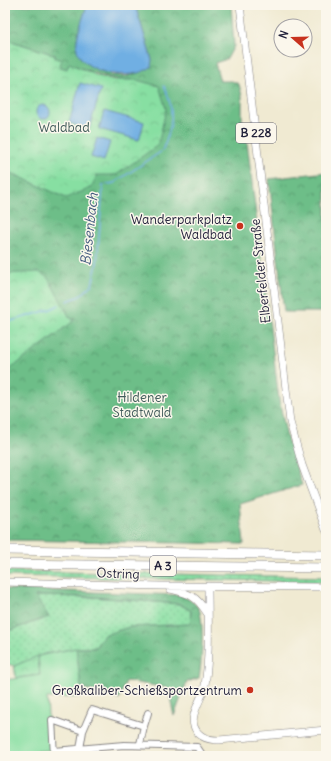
<svg xmlns="http://www.w3.org/2000/svg" width="331" height="761" font-family="Delius,sans-serif">
<style>
.grass{fill:url(#grass-dots);stroke:#54806e}
.forest{fill:url(#forest-crowns);stroke:#487062}
.park{fill:url(#park-crowns);stroke:#54806e}
.garden{fill:#87dfa2;stroke:#54806e}
.water{fill:#70afe3;stroke:#49688f}
.lines{fill:none;stroke-linecap:round;stroke-linejoin:round}
.stream{stroke:#70afe3;stroke-width:1.5}
.minor-casing{stroke:#898686;stroke-width:8}
.major-casing{stroke:#898686;stroke-width:8}
.highway-casing{stroke:#898686;stroke-width:10}
.minor{stroke:#fff;stroke-width:6}
.major{stroke:#fff;stroke-width:7}
.highway{stroke:#fff;stroke-width:9}
.poi-dot{fill:#c8321e;stroke:#fbf7ec;stroke-width:1.5}
.labels{text-anchor:middle;stroke-width:3;stroke-linejoin:round;paint-order:stroke}
.shield{fill:#fbf7ec;stroke:#636270;stroke-width:1}
.shield-label{font-size:12px;font-weight:bold;fill:#22223b}
.park-label{font-size:13px;fill:#405b5a;stroke:#fbf7ec}
.poi-label{font-size:13px;fill:#22223b;stroke:#fbf7ec;text-anchor:end}
.street-label{font-size:13px;fill:#22223b;stroke:#fbf7ec}
.water-label{font-size:14px;font-style:italic;fill:#415a7e;stroke:#fbf7ec}
</style>
<defs>
<pattern id="grass-dots" width="8" height="8" patternUnits="userSpaceOnUse"><rect width="8" height="8" fill="#87dfa2"/><path d="M2 2h.1M6 6h.1" fill="none" stroke="#74bf8c" stroke-width="1.8" stroke-linecap="round"/></pattern>
<pattern id="forest-crowns" width="20" height="18" patternUnits="userSpaceOnUse"><rect width="20" height="18" fill="#6dbe88"/><path d="M2 6a3 3 0 1 1 6 0M12 15a3 3 0 1 1 6 0" fill="none" stroke="#599a70"/></pattern>
<pattern id="park-crowns" width="20" height="18" patternUnits="userSpaceOnUse"><rect width="20" height="18" fill="#87dfa2"/><path d="M2 6a3 3 0 1 1 6 0M12 15a3 3 0 1 1 6 0" fill="none" stroke="#74bf8c"/></pattern>
</defs>
<rect width="100%" height="100%" fill="#fbf7ec"/>
<filter id="ink" filterUnits="userSpaceOnUse"><feTurbulence type="fractalNoise" baseFrequency=".025" numOctaves="2"/><feDisplacementMap in="SourceGraphic" scale="8" xChannelSelector="R" yChannelSelector="G"/><feConvolveMatrix kernelMatrix="1 2 1 2 8 2 1 2 1" color-interpolation-filters="sRGB"/></filter>
<filter id="wash" filterUnits="userSpaceOnUse"><feTurbulence type="fractalNoise" baseFrequency=".012" numOctaves="4" result="noise"/><feDisplacementMap in="SourceGraphic" scale="16" xChannelSelector="R" yChannelSelector="G"/><feGaussianBlur stdDeviation="0.9" result="paint"/><feColorMatrix in="noise" values="0 0 0 0 0 0 0 0 0 0 0 0 0 0 0 0 0 1.4 0 .05"/><feComposite in="paint" operator="in"/></filter>
<g filter="url(#wash)">
<rect width="100%" height="100%" fill="#f0ead2"/>
<path class="grass" d="M5,571L326,577V582L5,576Z
M35,596L93,597L180,604L191,611V624L161,626L104,635L95,648H76L44,654L14,666L5,663V632L48,617Z"/>
<path class="forest" d="M5,5H87L77,39L81,58L99,71L109,72L110,75C133,78 136,76 152,60L135,5H231L234,46L227,59L215,63L220,81H232L239,84L242,96V120L247,142L279,400L287,438L302,485L240,504L244,544L5,540V170L66,198L136,80C111,82 92,71 69,64L67,69L60,67L61,60L55,58V55L5,39Z
M326,172V312H284L269,179Z
M5,589L180,595C188,599 198,603 200,612C204,628 202,661 199,678L187,682L174,716L168,688L126,681L119,699L81,688L76,648H95L104,635L129,627L190,624L191,611L180,604L93,597L35,596L49,617L5,632Z"/>
<path class="park" d="M5,39L55,55V58L61,60L60,67L67,69L69,63L98,76L114,80H136L159,86L166,109L158,145L116,175H97L91,188L66,198L5,170Z
M39,272L48,278L70,318L75,320L5,373V274Z
M38,656L40,675L16,678L14,666Z"/>
<path class="garden" d="M76,648L81,688L80,697L47,698L50,750L5,754V680L40,675L38,656Z"/>
<path class="water" d="M87,5H135L152,60L151,67C132,82 83,74 77,50C74,40 84,16 87,5Z
M80,83L101,89L89,129L69,123Z
M36 112a7 7 0 1 1 14 0a7 7 0 1 1-14 0Z
M104,111L144,122L139,140L99,129Z
M97,138L110,142L104,161L91,157Z"/>
<g class="lines">
<path class="stream" d="M67,301L80,296L92,285L97,263L103,185L114,183L162,151C173,127 175,110 164,86
M5,323L51,309L59,305"/>
</g>
</g>
<g filter="url(#ink)">
<g class="lines">
<g class="minor-casing">
<path id="minor" d="M144,726L148,713
M80,749L83,731L92,710L144,726L140,744
M54,751L124,745L197,747L203,756
M54,756L52,720L83,731"/>
</g>
<g class="major-casing">
<path id="major" d="M240,5L290,422L302,465L326,530
M5,582L160,586L326,587
M208,586C208,619 210,653 205,685C203,698 190,713 194,726C198,738 209,740 219,740L326,730
M170,589C190,594 196,595 207,613"/>
</g>
<g class="highway-casing">
<path id="highway" d="M5,550L326,555
M5,564L326,568"/>
</g>
<use href="#minor" class="minor"/>
<use href="#major" class="major"/>
<use href="#highway" class="highway"/>
</g>
</g>
<g class="poi-dot">
<circle cx="240" cy="226" r="4"/>
<circle cx="250" cy="690" r="4"/>
</g>
<g class="labels">
<g class="shield">
<rect x="236" y="123" width="40" height="20" rx="3"/>
<rect x="150" y="556" width="26" height="20" rx="3"/>
</g>
<g class="shield-label">
<text x="256" y="137">B 228</text>
<text x="163" y="570">A 3</text>
</g>
<g class="park-label">
<text x="64" y="132">Waldbad</text>
<text x="142" y="402">Hildener<tspan x="142" dy="15">Stadtwald</tspan></text>
</g>
<g class="poi-label">
<text x="232" y="224">Wanderparkplatz<tspan x="232" dy="15">Waldbad</tspan></text>
<text x="242" y="695">Großkaliber-Schießsportzentrum</text>
</g>
<g class="street-label">
<text transform="translate(260 271) rotate(-96)" y="5">Elberfelder Straße</text>
<text transform="translate(118 573) rotate(2)" y="5">Ostring</text>
</g>
<g class="water-label">
<text transform="translate(89 229) rotate(-84)" y="5">Biesenbach</text>
</g>
</g>
<rect width="331" height="761" fill="none" stroke="#fbf7ec" stroke-width="20"/>
<g transform="translate(293 38) rotate(290)"><circle r="19" fill="#fbf7ec" stroke="#a4a2a5"/>
<path d="M0-3L7 15L0 10L-7 15Z" fill="#c8321e"/>
<text y="-6" font-size="11" font-weight="bold" text-anchor="middle" fill="#22223b">N</text>
</g>
</svg>
